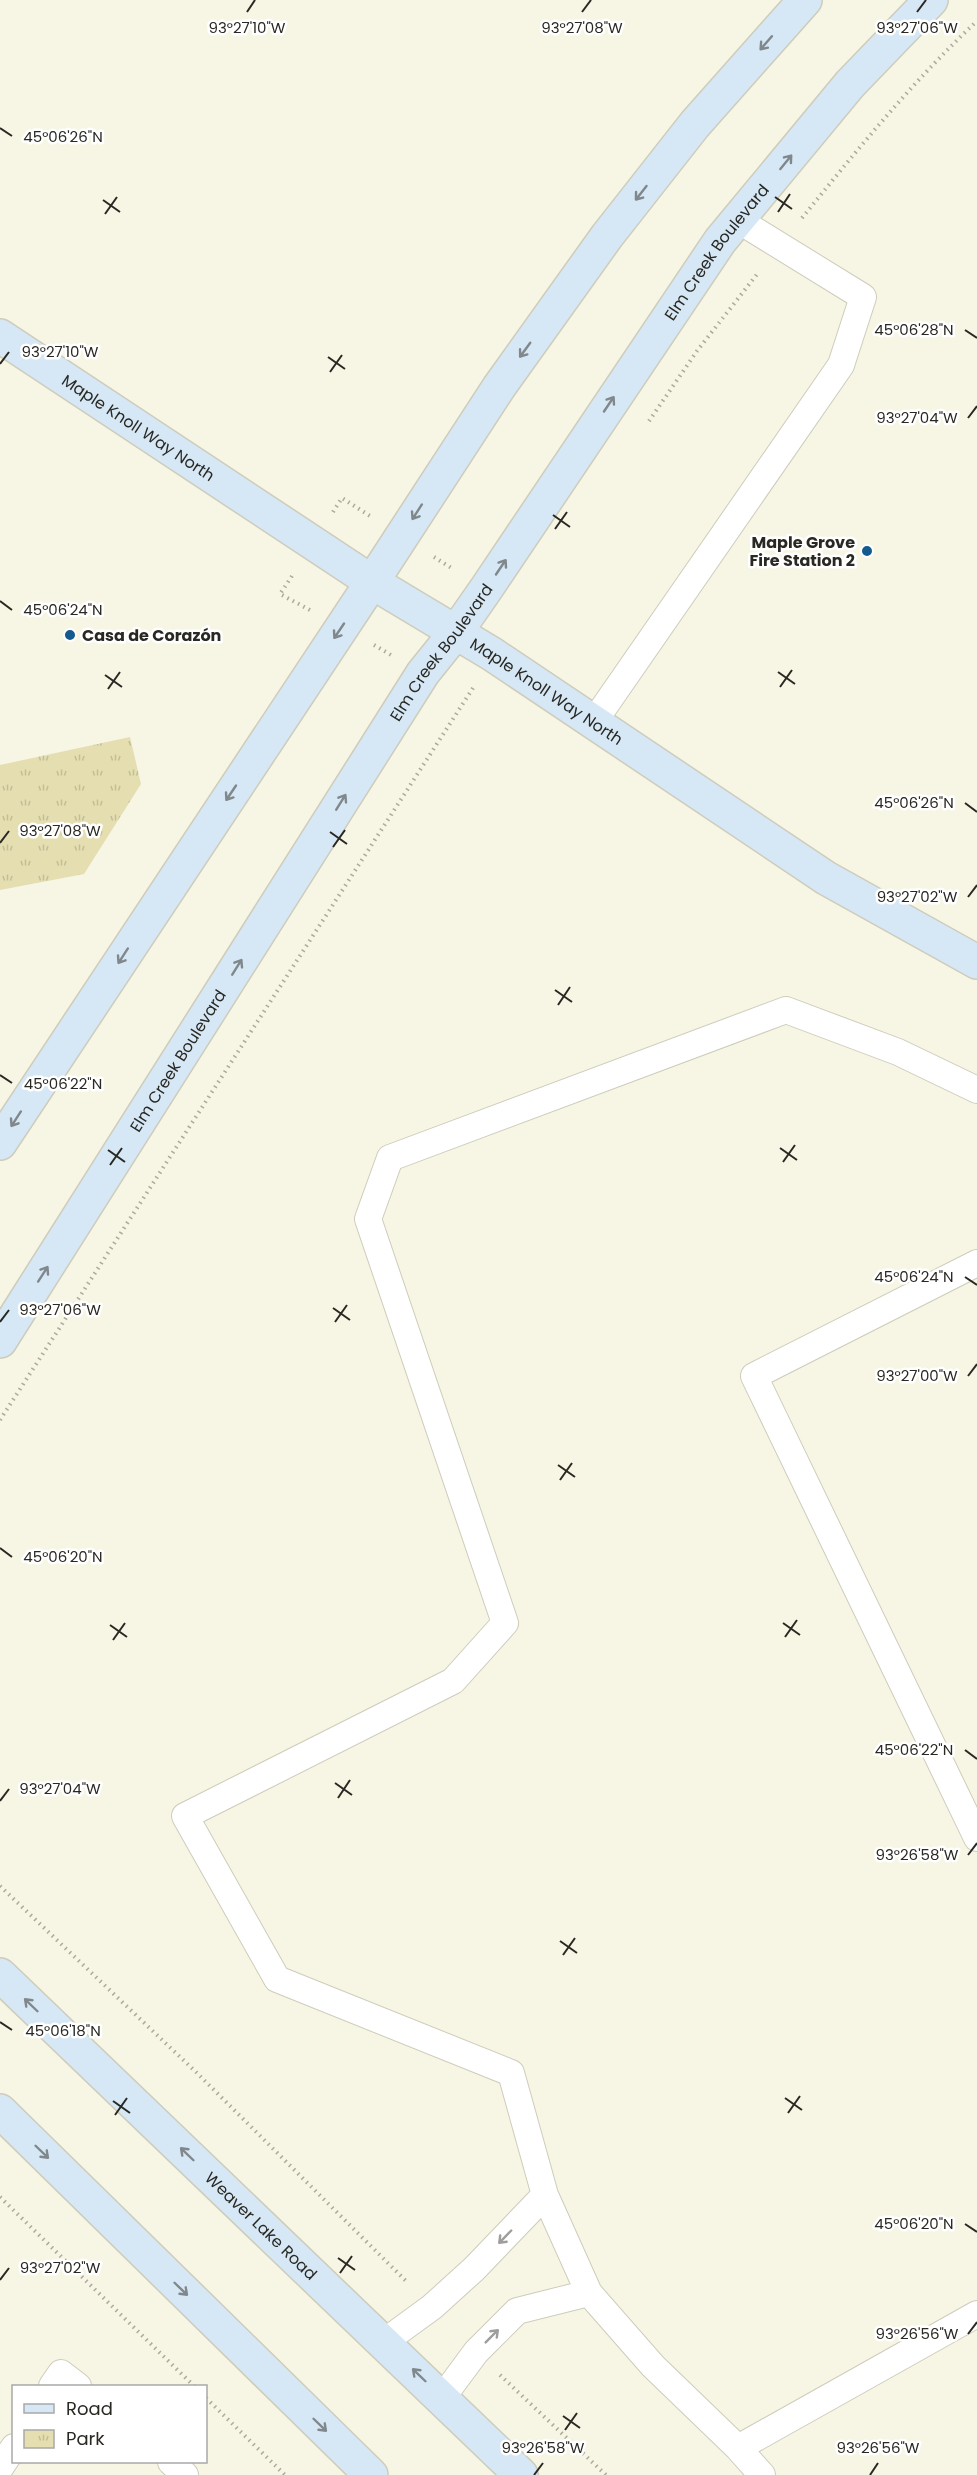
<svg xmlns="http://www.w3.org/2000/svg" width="977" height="2475" font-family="Poppins,sans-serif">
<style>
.park{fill:url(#park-tufts)}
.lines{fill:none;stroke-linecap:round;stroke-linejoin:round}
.lane-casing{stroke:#ceccbb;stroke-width:28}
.secondary-casing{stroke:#ceccbb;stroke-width:36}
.path{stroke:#acaa9d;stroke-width:4;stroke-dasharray:1.5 4.5;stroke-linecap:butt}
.lane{stroke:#fff;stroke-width:26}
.secondary{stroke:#d6e7f6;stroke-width:33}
.oneway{stroke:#80888c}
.oneway2{stroke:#9f9e9c}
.ticks{fill:none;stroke:#292822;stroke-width:2}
.poi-dot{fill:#135a8e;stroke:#fff;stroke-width:2}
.labels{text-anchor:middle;stroke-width:5;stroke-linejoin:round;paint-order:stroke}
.street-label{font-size:16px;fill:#292822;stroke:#fff}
.poi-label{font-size:16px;font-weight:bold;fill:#292822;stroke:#fff;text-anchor:end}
.ticks-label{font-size:15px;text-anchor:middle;fill:#292822;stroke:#fff;stroke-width:5;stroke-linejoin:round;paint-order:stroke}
</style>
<defs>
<pattern id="park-tufts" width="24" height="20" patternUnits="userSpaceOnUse" patternTransform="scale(1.5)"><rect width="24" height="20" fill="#e4deb1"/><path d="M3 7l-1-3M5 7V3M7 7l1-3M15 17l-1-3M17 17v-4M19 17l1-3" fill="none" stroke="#c4be98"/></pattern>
</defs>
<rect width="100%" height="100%" fill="#f7f5e4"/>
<path class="park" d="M130,737L141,784L84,874L0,890V765Z"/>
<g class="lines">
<g class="lane-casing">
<path id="lane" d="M593,723L841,365L863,297L738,220
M977,1263L754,1376L977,1838
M384,2342L432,2307L474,2269L545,2195
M52,2386L61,2373L78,2386
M442,2398L476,2352L517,2311L589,2293
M738,2448L977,2314
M171,2462L185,2475
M0,2468L14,2447
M762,2475L738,2448L653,2366L589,2293L545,2195L511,2073L277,1979L185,1816L453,1681L505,1623L368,1219L390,1158L786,1010L898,1052L977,1090"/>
</g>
<g class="secondary-casing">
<g id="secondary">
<path id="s1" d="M0,336L372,582L492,654L826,878L977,962"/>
<path d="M0,1143L372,582L499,387L607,236L695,124L805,0"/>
<path id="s2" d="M0,1341L423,673L456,632L486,589L720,241L850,84L931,0"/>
<path id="s3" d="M0,1975L521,2475"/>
<path d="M0,2111L371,2475"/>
</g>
</g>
<path class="path" d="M802,218C857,150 913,81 977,21
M649,421L697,351L758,273
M333,512L342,498L370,516
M434,557L453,569
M292,576L280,594L310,610
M374,645L391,655
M0,1420L473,688
M0,1886L197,2073L408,2283
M0,2197L194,2386
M500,2375L606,2475
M206,2398L285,2475"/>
<use href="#lane" class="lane"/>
<use href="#secondary" class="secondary"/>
</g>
<defs><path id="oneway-shaft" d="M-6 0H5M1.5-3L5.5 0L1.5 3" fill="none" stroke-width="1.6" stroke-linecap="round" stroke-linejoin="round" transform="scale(1.5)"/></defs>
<g class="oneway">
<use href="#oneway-shaft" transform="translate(766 43) rotate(131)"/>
<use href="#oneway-shaft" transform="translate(786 162) rotate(-51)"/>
<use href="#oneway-shaft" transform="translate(641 193) rotate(128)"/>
<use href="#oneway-shaft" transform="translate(525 350) rotate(126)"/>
<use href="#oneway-shaft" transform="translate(609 404) rotate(-56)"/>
<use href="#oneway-shaft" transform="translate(417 512) rotate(123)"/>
<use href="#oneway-shaft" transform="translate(501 567) rotate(-56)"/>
<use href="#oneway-shaft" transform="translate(339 631) rotate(124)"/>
<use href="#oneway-shaft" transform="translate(231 793) rotate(124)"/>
<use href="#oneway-shaft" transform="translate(341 802) rotate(-58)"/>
<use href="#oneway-shaft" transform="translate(123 956) rotate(123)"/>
<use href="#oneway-shaft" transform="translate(237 967) rotate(-58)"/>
<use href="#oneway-shaft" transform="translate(16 1119) rotate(123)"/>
<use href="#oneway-shaft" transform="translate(43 1274) rotate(-57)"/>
<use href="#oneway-shaft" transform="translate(31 2005) rotate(-136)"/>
<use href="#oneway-shaft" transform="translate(42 2152) rotate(44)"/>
<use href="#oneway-shaft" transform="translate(187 2154) rotate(-136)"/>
<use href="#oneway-shaft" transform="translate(181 2289) rotate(44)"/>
<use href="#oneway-shaft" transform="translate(419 2375) rotate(-136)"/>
<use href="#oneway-shaft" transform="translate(320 2425) rotate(44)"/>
</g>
<g class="oneway2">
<use href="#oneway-shaft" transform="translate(505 2237) rotate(134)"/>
<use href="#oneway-shaft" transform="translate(492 2336) rotate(-45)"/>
</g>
<path class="ticks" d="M247,12L255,0M582,12L591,0M917,12L926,0M0,128L12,136M775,197L792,209M103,200L120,212M778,212L790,194M105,214L117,197M965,330L977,338M328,357L345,369M0,364L9,352M330,372L342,355M968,418L977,406M553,515L570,527M555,529L567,512M0,601L12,610M778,672L795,684M105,675L122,687M780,687L792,670M108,689L120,672M965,803L977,812M330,832L347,844M0,843L9,831M333,847L345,830M968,897L977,885M555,990L572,1002M558,1005L570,987M0,1075L12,1083M780,1148L797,1160M108,1150L125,1162M783,1162L795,1145M110,1165L122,1148M965,1277L977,1285M333,1308L350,1320M0,1322L9,1310M335,1322L347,1305M968,1376L977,1364M558,1465L575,1477M560,1480L572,1463M0,1548L12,1557M783,1623L800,1635M110,1625L127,1637M785,1637L797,1620M113,1640L125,1623M965,1750L977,1759M335,1783L352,1795M338,1798L350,1780M0,1801L9,1789M968,1855L977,1843M560,1941L577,1953M563,1955L575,1938M0,2022L12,2030M785,2098L802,2110M113,2101L130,2113M788,2113L800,2096M115,2115L127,2098M965,2224L977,2232M338,2258L355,2270M340,2273L352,2256M0,2280L9,2268M968,2334L977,2322M563,2416L580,2428M565,2430L577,2413M534,2475L543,2463M870,2475L878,2463"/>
<g class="poi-dot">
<circle cx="867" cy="551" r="6"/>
<circle cx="70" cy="635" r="6"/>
</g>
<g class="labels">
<g class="street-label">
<text dy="6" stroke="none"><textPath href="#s2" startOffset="1304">Elm Creek Boulevard</textPath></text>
<text dy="6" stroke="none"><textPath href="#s1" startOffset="166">Maple Knoll Way North</textPath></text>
<text dy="6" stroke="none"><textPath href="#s2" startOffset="818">Elm Creek Boulevard</textPath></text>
<text dy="6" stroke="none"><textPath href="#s1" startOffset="652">Maple Knoll Way North</textPath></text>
<text dy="6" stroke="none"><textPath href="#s2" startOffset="332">Elm Creek Boulevard</textPath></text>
<text dy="6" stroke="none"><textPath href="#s3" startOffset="362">Weaver Lake Road</textPath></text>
</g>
<g class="poi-label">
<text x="855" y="548">Maple Grove<tspan x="855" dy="18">Fire Station 2</tspan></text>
<text x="82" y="641" text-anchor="start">Casa de Corazón</text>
</g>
</g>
<g class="ticks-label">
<text x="247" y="33">93°27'10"W</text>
<text x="582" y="33">93°27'08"W</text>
<text x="917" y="33">93°27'06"W</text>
<text x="63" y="142">45°06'26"N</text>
<text x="914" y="335">45°06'28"N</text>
<text x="60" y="357">93°27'10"W</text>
<text x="917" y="423">93°27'04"W</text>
<text x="63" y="615">45°06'24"N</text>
<text x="914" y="808">45°06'26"N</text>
<text x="60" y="836">93°27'08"W</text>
<text x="917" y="902">93°27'02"W</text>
<text x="63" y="1089">45°06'22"N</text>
<text x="914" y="1282">45°06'24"N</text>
<text x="60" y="1315">93°27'06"W</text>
<text x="917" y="1381">93°27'00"W</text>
<text x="63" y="1562">45°06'20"N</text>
<text x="914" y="1755">45°06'22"N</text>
<text x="60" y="1794">93°27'04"W</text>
<text x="917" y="1860">93°26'58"W</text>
<text x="63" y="2036">45°06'18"N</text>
<text x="914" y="2229">45°06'20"N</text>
<text x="60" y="2273">93°27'02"W</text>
<text x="917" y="2339">93°26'56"W</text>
<text x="543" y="2453">93°26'58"W</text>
<text x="878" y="2453">93°26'56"W</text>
</g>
<rect x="12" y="2385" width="195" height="78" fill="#ffffff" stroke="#a9a9a7" stroke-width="1.5"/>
<rect x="24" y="2404" width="30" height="9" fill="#d6e7f6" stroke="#a9a9a7" stroke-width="1.5"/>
<text x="66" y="2415" font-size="18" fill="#292822">Road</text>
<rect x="24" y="2430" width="30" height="18" fill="url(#park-tufts)" stroke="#a9a9a7" stroke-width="1.5"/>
<text x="66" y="2445" font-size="18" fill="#292822">Park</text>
</svg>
